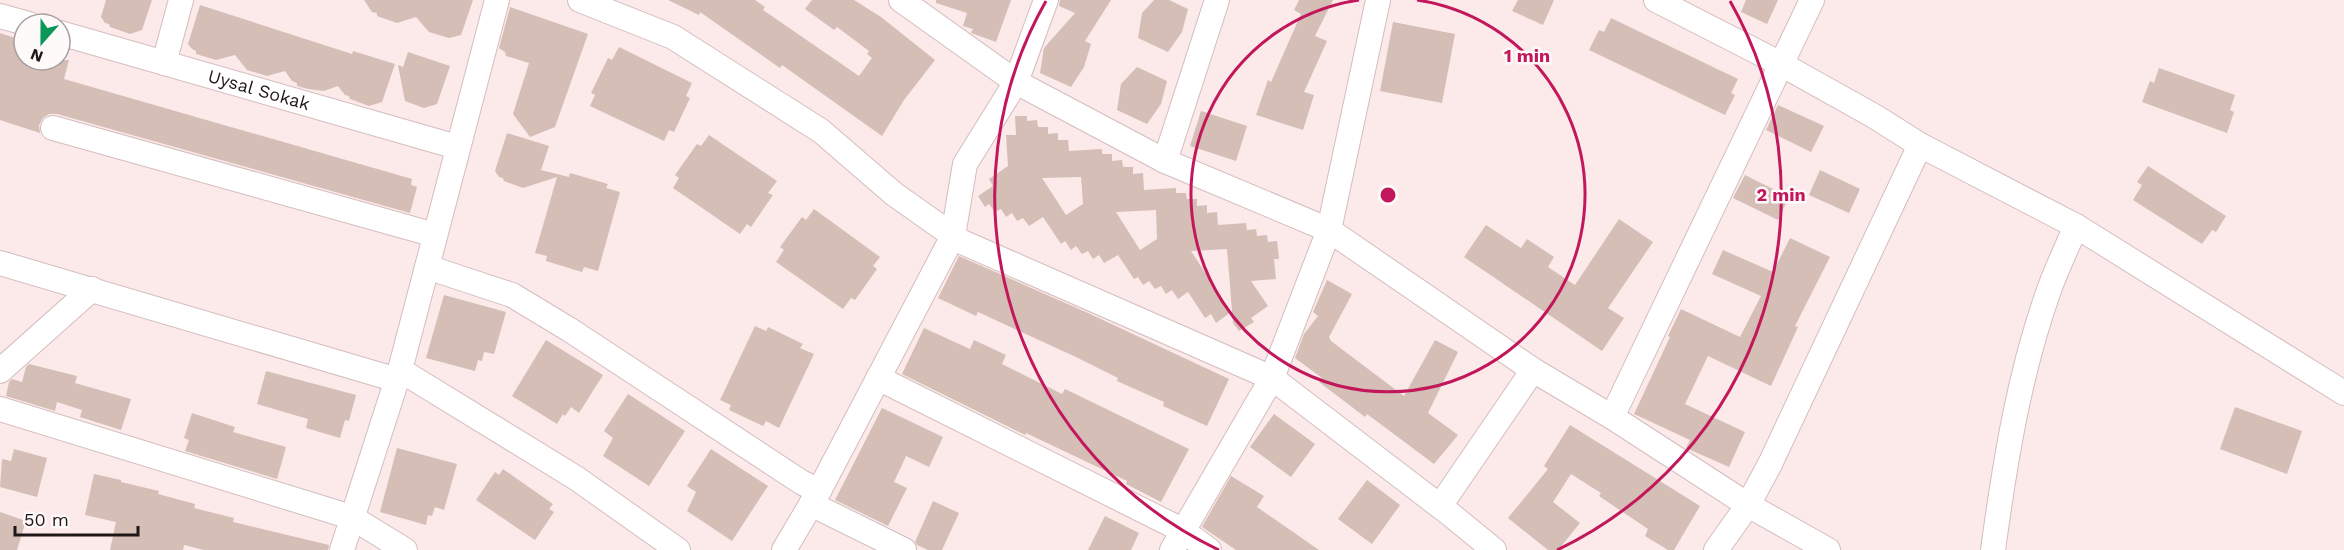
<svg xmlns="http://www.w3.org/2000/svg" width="2344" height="550" font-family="'Work Sans',sans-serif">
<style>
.building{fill:#d4beb6;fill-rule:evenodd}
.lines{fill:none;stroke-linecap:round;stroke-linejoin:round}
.minor-casing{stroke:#d4bdbe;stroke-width:26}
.minor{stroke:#fff;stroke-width:24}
.ring{fill:none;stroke:#c2185b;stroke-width:3}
.labels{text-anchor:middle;stroke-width:5;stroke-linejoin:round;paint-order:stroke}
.street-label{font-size:18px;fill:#201718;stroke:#fffafa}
.centre{fill:#c2185b;stroke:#fffafa;stroke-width:3}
.ring-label{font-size:18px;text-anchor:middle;font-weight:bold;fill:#c2185b;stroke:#fffafa;stroke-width:5;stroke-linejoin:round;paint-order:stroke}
</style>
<rect width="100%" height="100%" fill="#fce9ea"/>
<path class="building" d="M106,0H152L142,30L130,34L110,27L109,24L105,23L101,17Z
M364,0H473L461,35L449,38L429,32L416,17L397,23L377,16V13L372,12Z
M668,0H755L765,7L763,10L859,76L872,58L867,54L869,51L837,27L834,30L805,9L812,0H854L881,17L935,60L904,100L882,136L782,65L780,68L700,12L699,15Z
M936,0H1011L996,42L974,34L971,33L973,29L963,26L967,13L936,3Z
M1060,0H1111L1085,41L1091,44L1084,67L1071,87L1040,73L1044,48L1075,13L1059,6Z
M1154,0H1169L1188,9L1182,32L1168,52L1138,38L1142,13Z
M1299,0H1333L1315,36L1327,41L1304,92L1314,95L1303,130L1256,115L1268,80L1271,82L1301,14L1294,10Z
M1518,0H1554L1543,25L1512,11Z
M1746,0H1778L1767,24L1741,12Z
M200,5L352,54L353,51L395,64L382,102L369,106L350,99L349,96L345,95L338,86L324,91L308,89L297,86V83L292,81L285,71L267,76L247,70L235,55L216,60L196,54V51L192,49L188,44Z
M510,7L588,34L555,127L530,137L513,114L529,63L506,56L505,52L499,48Z
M1611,18L1738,79L1731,93L1735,95L1725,115L1589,50L1599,30L1604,32Z
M1393,22L1455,34L1442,103L1380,91Z
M0,33L24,41V60H69L64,79L412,179L411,185L417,187L410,213L57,114H49L43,118L39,125L40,133L0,120Z
M619,47L692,83L686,96L690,98L674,132L669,130L664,141L590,106L595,95L591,93L608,58L612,60Z
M408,52L450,66L437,104L424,108L405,101L398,65L403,67Z
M1137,67L1167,81L1161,104L1147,124L1117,110L1121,84Z
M2159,68L2235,95L2230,110L2234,112L2227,133L2142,102L2150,81L2154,83Z
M1778,105L1824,126L1811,152L1766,130Z
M1201,111L1247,126L1236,161L1190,146Z
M1015,116H1027V121L1037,120L1038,127H1048V134L1058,133V140H1068L1069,151L1102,149V154H1112V161L1122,160L1123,167H1133V174L1143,173L1144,190L1176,188V193H1186L1187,199H1197V206L1207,205V213L1217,212L1218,225L1246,223L1247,230L1256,229L1257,236L1267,235L1268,242L1277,241L1279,259H1274L1276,279L1251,281L1268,306L1251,318L1254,322L1239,331L1233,323L1227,249L1191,251L1231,312L1216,323L1211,314L1205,318L1188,292L1178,299L1172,290L1166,294L1161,286L1155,289L1149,281L1143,285L1138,277L1134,279L1118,255L1104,263L1099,255L1093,259L1088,251L1082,254L1076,246L1071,250L1065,241L1061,244L1043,217L1029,226L1023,218L1017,221L1012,213L1006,217L1001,209L995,212L989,204L985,207L978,196L993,186L989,179L1008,166L1006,135H1016ZM1081,177L1083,204L1066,215L1042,178ZM1156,210L1157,239L1140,250L1116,212Z
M507,133L549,146L541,170L569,177L570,173L608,184L606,188L620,192L598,271L584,267L582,272L546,261L547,256L535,253L557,177L523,188L504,181L503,178L499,177L495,171Z
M709,135L777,181L768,193L773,195L751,227L747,224L740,234L673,188L679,178L675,175L697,144L701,146Z
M2148,166L2226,216L2216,232L2212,230L2202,244L2133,200L2142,185L2137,182Z
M1820,170L1860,189L1849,213L1809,195Z
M1745,175L1789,197L1778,220L1733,198Z
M814,209L880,257L873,266L877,269L855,300L851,298L843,309L776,262L784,250L780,247L802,217L806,220Z
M1619,219L1653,242L1608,308L1624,318L1602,351L1464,257L1486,225L1521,248L1527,239L1554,257L1548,267L1575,285Z
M1790,238L1830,257L1795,326L1798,327L1771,386L1708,356L1685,404L1745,432L1729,467L1686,448L1690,440L1634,414L1670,337L1668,336L1681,309L1740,337L1761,296L1712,274L1723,250L1773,272Z
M959,256L1088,313L1229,379L1207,426L1163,406L1164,402L1117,381L1118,378L1078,358L978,312L976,316L938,298Z
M1327,280L1352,294L1329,337L1331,341L1404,396L1435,340L1458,352L1428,413L1458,435L1434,464L1367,414L1365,417L1319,382L1322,378L1295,358L1304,334L1318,316L1313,312Z
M444,295L506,312L494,354L484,352L482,361L478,360L475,371L426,358Z
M755,326L766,331L768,327L803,344L800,348L814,354L779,428L766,421L763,426L729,410L731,405L720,400Z
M924,328L970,349L974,340L1006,355L1002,364L1062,394L1065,389L1189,449L1161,502L1126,484L1127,481L1026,433L1025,435L902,374Z
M546,340L603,375L579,413L571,407L565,416L563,414L557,424L512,396Z
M29,364L77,376L75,383L131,399L121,430L80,417L82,410L57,402L55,411L6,396L9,382L12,379L22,382L26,367Z
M266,371L356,395L349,421L345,420L340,438L306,428L308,419L257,404Z
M628,394L685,431L649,486L603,456L613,438L604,431Z
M2235,407L2302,431L2287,474L2220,449Z
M882,408L943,437L929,467L906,456L894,482L907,488L888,526L835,500Z
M192,413L235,427L233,432L286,447L277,479L185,451L189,440L184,438Z
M1274,414L1315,444L1291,477L1250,447Z
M1570,425L1700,506L1674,550H1668L1645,536L1648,529L1599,496L1601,493L1571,474L1553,502L1580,523L1558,550H1548L1508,518L1548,469L1544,466Z
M397,448L457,464L444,510L435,507L432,516L428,515L426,525L380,512Z
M14,449L47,458L37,497L0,487L2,459L11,461Z
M711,449L768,486L732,541L687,511L696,492L687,486Z
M503,469L553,504L549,509L554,512L535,540L476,500L495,472L499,475Z
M94,474L121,480V482L159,491L158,494L195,504L194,508L234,518L233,522L329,545L328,550H204L184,545L183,550H110L116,522L85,515Z
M1231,476L1264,496L1257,507L1319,550H1236L1202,527Z
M1367,480L1400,505L1372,544L1338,519Z
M933,501L959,513L942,550H928L917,545L915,542Z
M0,512L26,521L17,550H0Z
M1105,516L1139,533L1131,550H1088Z"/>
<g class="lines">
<g class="minor-casing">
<g id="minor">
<path d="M580,0L673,37L821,131L894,194L962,242L1272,378L1450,514L1494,550"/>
<path d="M901,0L1016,82L1165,161L1329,230L1533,370L1612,417L1748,505L1828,550"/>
<path d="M1656,0L1781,64L1874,116L1920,145L2076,226L2344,393"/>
<path d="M0,16L29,24"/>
<path id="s1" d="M60,33L457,147"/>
<path d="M164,63L181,0"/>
<path d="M53,128L435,235"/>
<path d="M1165,161L1217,0"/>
<path d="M0,263L397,380"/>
<path d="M427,267L512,295L570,330L801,482L819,491"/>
<path d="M400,370L576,478L678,550"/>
<path d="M0,371L92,289"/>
<path d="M878,378L1182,530L1209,550"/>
<path d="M0,409L351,517L405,550"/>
<path d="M1612,417L1812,0"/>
<path d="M811,504L904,550"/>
<path d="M1440,506L1533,370"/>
<path d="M342,550L400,370L497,0"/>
<path d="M784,550L819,491L953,236L965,164L1016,82L1046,0"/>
<path d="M1172,550L1272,378L1329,230L1378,0"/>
<path d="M1716,550L1748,505L1770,464L1920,145"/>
<path d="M1993,550C2005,462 2019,374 2049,290C2057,268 2067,247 2076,226"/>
</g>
</g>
<use href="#minor" class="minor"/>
</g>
<g class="ring">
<path d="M1417 0A197 197 0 1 1 1359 0"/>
<path d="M1219 550A393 393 0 0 1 1046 1M1730 1A393 393 0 0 1 1557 550"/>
</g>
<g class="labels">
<g class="street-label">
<text dy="6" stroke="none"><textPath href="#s1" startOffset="207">Uysal Sokak</textPath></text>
</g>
</g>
<circle cx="1388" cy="195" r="9" class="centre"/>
<g class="ring-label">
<text x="1527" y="62">1 min</text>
<text x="1781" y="201">2 min</text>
</g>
<g transform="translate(42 42) rotate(201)"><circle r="28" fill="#fffafa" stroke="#a69fa0" stroke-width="1.5"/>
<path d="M0-4.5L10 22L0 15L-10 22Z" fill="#0a9758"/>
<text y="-9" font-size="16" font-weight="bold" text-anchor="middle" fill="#201718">N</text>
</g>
<path d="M15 526v9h123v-9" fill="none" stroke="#201718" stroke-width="3"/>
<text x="24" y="526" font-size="18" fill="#201718" stroke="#fffafa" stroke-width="4.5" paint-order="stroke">50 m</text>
</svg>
